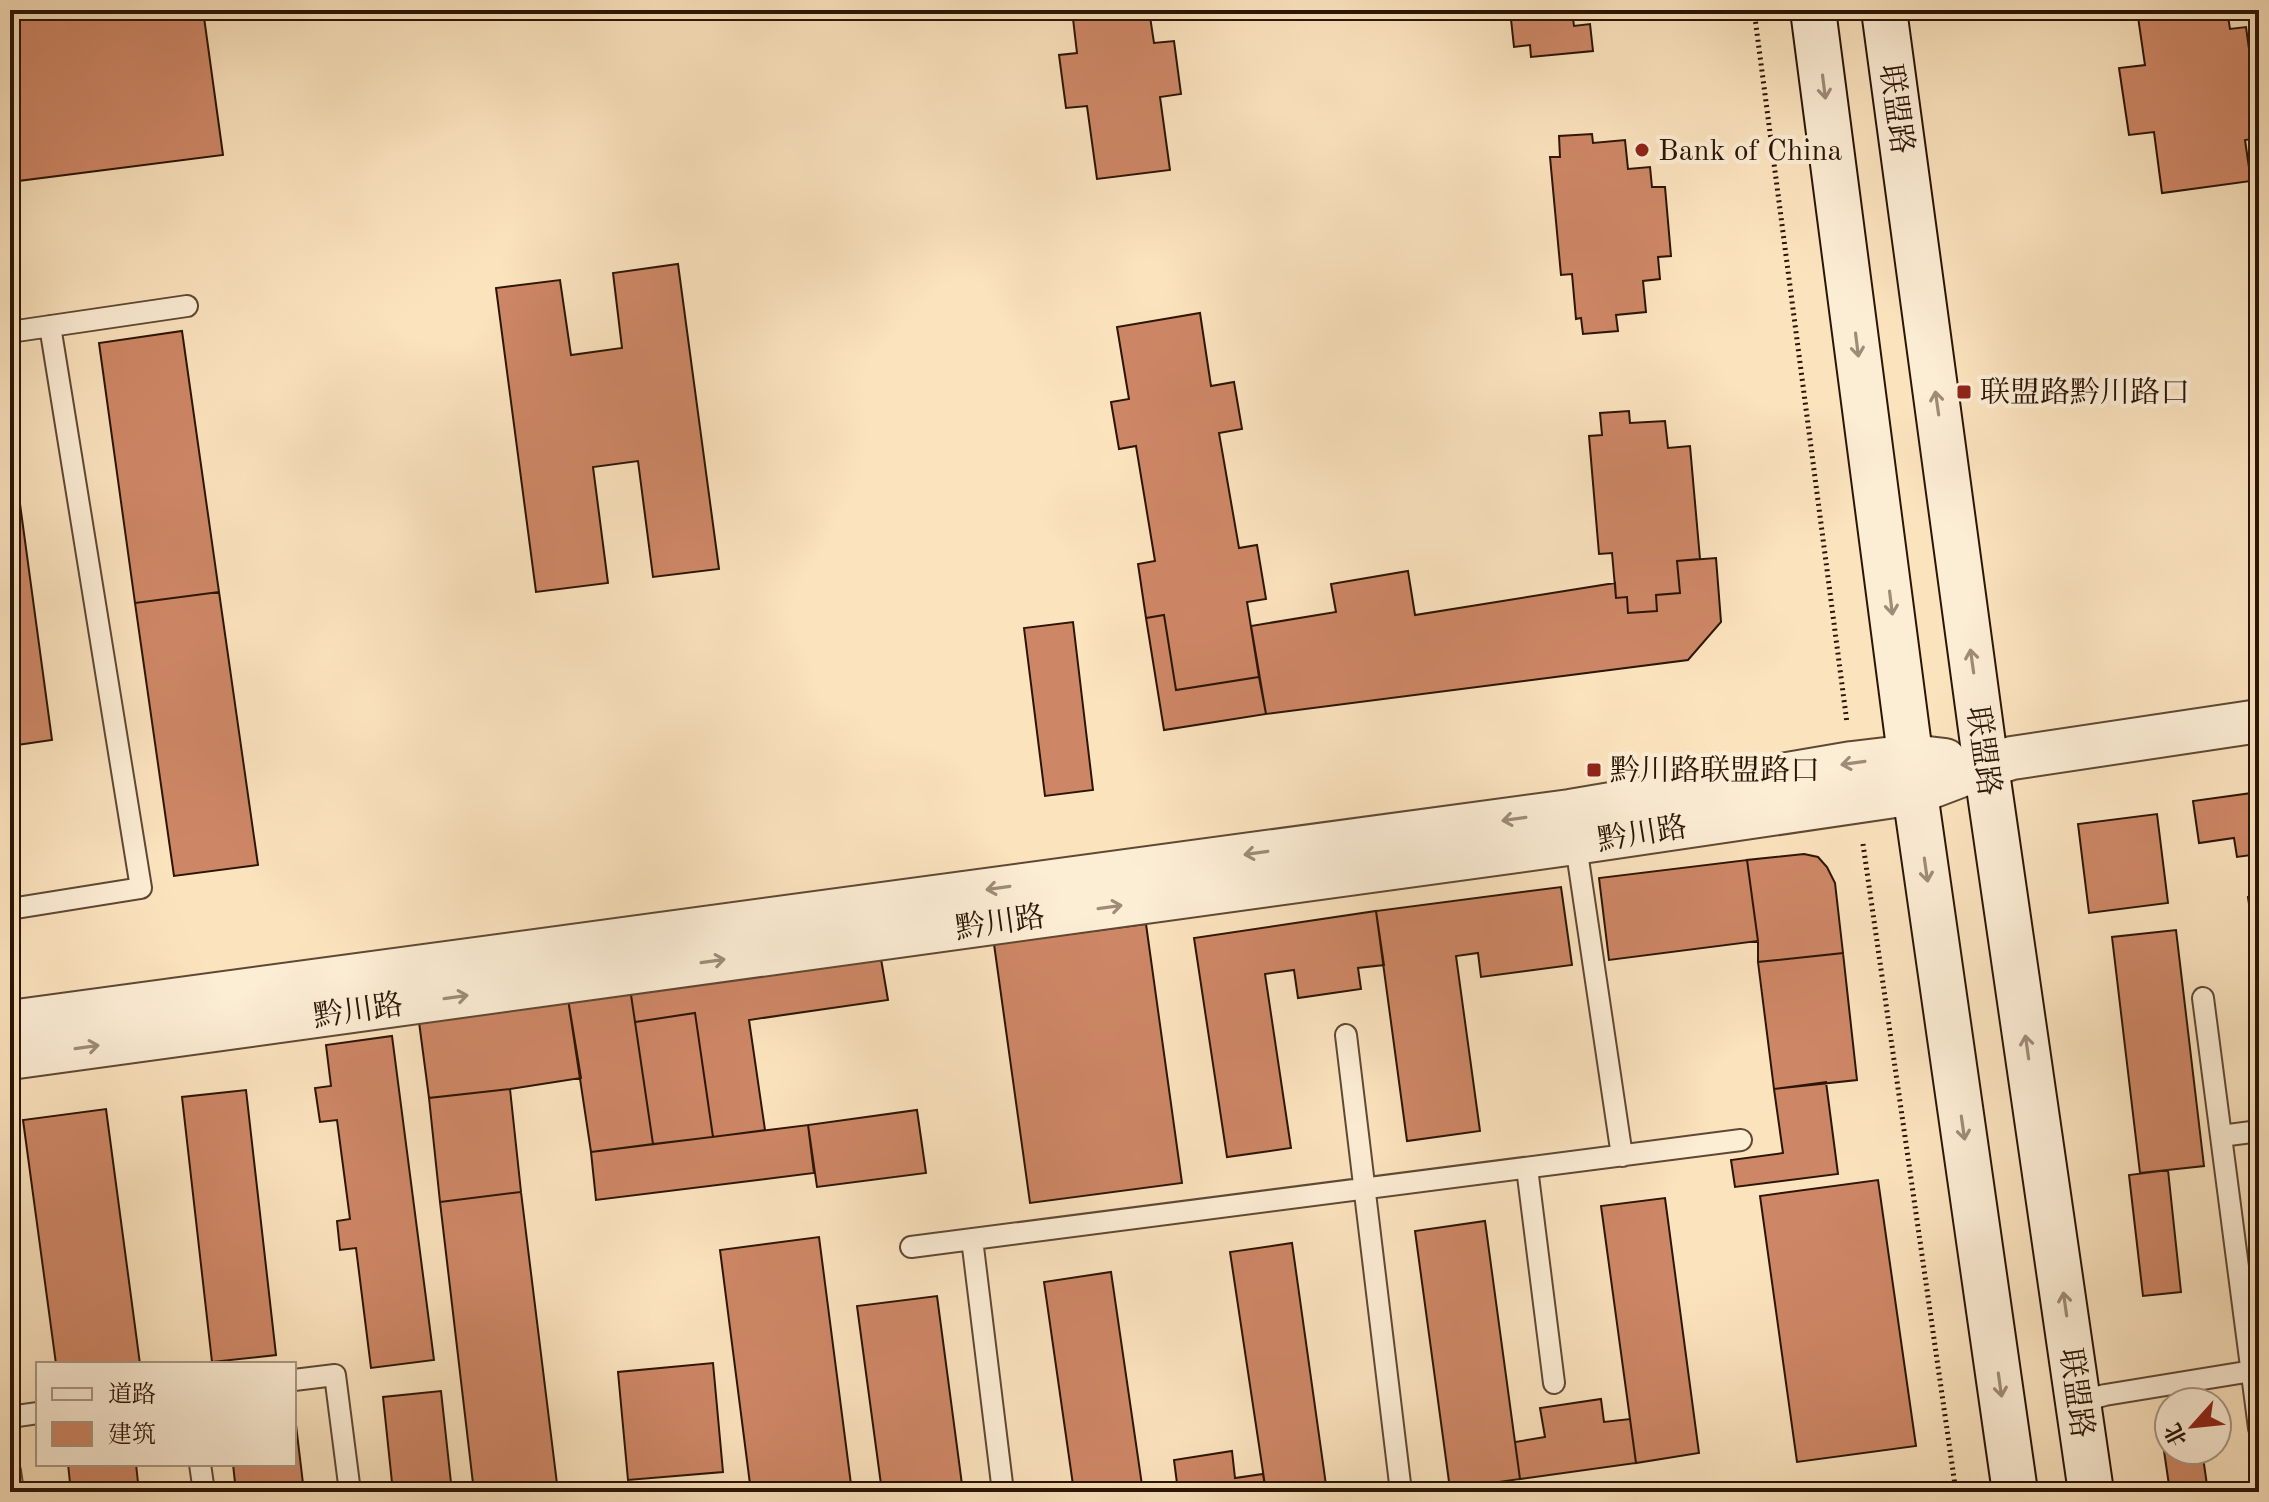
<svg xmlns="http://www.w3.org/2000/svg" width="2269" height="1502" font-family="'Old Standard TT','Noto Serif SC',serif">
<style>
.building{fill:#ce8766;stroke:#2b1505;stroke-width:2}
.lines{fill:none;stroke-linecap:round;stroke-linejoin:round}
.service-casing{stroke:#5f4833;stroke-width:24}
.minor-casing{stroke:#5f4833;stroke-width:46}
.secondary-casing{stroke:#2b1505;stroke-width:48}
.path{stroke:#2b1505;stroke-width:5;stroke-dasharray:2 4;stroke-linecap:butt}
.service{stroke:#fcedd5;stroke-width:20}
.minor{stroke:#fcedd5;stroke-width:42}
.secondary{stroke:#fcedd5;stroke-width:44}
.oneway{stroke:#9e8c77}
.poi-dot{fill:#8f2418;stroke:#fcedd5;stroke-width:3}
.labels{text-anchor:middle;stroke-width:8;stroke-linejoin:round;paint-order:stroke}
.street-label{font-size:30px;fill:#2b1505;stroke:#fcedd5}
.poi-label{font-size:30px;fill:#2b1505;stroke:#fcedd5;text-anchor:start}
</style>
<rect width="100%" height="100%" fill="#fbe3be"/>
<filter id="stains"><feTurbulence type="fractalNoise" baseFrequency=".0025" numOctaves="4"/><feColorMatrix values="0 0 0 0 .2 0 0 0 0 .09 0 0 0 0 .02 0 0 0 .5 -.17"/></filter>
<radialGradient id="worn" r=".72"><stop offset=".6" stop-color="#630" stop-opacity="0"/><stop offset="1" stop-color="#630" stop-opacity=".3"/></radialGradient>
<path class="building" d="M10,10H203L223,155L10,182Z
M1072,10H1149L1154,43L1174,41L1181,94L1160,97L1170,170L1097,179L1087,106L1066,108L1059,55L1077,53Z
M1510,10H1572L1574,26L1590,24L1593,51L1531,57L1530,45L1514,47Z
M2137,10H2227L2230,29L2246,27L2259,121V138L2245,140L2251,181L2162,193L2154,132L2129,135L2119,68L2145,65Z
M1592,134L1593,143L1625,140L1628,169L1650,167L1652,187H1665L1671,256L1658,257L1660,279L1643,281L1646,312L1616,315L1618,331L1583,334L1581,318L1576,319L1572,274L1561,275L1550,157H1560L1559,136Z
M678,264L719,569L653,577L638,461L593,467L608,583L536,592L496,288L560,280L571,355L622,348L613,273Z
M1200,313L1211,386L1234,382L1242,429L1219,433L1239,548L1257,545L1266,599L1247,602L1259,677L1176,690L1164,615L1146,618L1138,564L1155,561L1136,446L1119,449L1111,402L1129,399L1117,327Z
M182,331L219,592L135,603L99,343Z
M1629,411L1630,423L1665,421L1668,448L1690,446L1700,559L1677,561L1680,593L1656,595L1657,611L1628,613L1627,597L1616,598L1612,553L1599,554L1589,436L1602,435L1600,413Z
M10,433L20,504L10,505Z
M20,504L52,740L10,746V505Z
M1716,558L1721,622L1688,660L1266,714L1251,626L1336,612L1331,584L1408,571L1415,615L1615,583L1616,598L1627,597L1628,613L1657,611L1656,595L1680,593L1677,561Z
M219,592L258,865L174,876L135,603Z
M1164,615L1176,690L1259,677L1266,714L1164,730L1146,618Z
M1073,622L1093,790L1045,796L1024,628Z
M2259,792V854L2237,857L2234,838L2199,843L2193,801Z
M2157,814L2168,903L2089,913L2078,824Z
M1804,854L1818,857L1827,867L1835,883L1843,953L1758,962V941L1747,860Z
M1747,860L1758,941L1609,960L1599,878Z
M1561,887L1572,965L1481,977L1478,953L1456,956L1480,1131L1407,1141L1376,911Z
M2259,895V971L2248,897Z
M1376,911L1384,965L1358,968L1361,989L1298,998L1294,970L1265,974L1291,1148L1227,1157L1194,938Z
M1146,924L1182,1183L1030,1203L994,944Z
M2176,930L2204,1166L2140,1173L2112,937Z
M880,953L888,1000L749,1020L765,1130L713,1137L695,1013L635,1022L630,988Z
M1843,953L1857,1080L1774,1089L1758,962Z
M630,988L653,1144L591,1152L568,999Z
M568,999L581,1078L510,1089L429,1098L419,1022Z
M695,1013L713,1137L653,1144L635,1022Z
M392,1036L434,1360L371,1368L356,1248L340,1250L337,1221L350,1219L337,1120L320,1122L315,1088L331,1086L326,1045Z
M1826,1082L1838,1174L1735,1187L1731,1160L1783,1153L1774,1089Z
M510,1089L521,1192L440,1202L429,1098Z
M246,1090L276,1355L212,1362L182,1097Z
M106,1109L140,1364H56L23,1120Z
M917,1110L926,1173L817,1187L808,1125Z
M808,1125L814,1173L596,1200L591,1152Z
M2168,1170L2181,1292L2143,1296L2129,1175Z
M1878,1180L1916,1446L1797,1462L1760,1196Z
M521,1192L558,1492H474L440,1202Z
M1665,1198L1699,1453L1636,1463L1601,1206Z
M1485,1221L1520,1479L1450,1489L1415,1231Z
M819,1237L852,1492H751L720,1250Z
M1292,1243L1327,1492H1266L1230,1252Z
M1111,1272L1143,1492H1074L1044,1282Z
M937,1296L963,1492H882L857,1306Z
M713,1363L723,1472L628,1480L618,1372Z
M441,1391L452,1492H393L383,1397Z
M1601,1399L1604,1422L1630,1419L1636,1463L1520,1479L1515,1442L1545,1437L1540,1408Z
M294,1408L304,1492H236L233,1464H294Z
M2174,1450H2202L2208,1492H2170L2164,1451Z
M1232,1451L1235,1478L1263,1474L1266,1492H1169L1178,1491L1174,1460Z
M68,1464H136L139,1492H71Z"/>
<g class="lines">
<g class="service-casing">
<path id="service" d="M10,332L187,306
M1575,839L1622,1156
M10,909L141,888L50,326
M2203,998L2259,1428
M1346,1035L1401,1492
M2221,1136L2259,1131
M1527,1168L1554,1383
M972,1239L1003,1492
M911,1247L1741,1140
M294,1380L335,1375L350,1492
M2079,1402L2105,1395L2252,1371
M10,1417L38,1413
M200,1464L204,1492
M10,1471L13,1492"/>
</g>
<g class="minor-casing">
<path id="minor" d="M10,1022L1570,811L1852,763L1911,756L1945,760
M10,1058L1575,843L1915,793L1986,766L2012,758L2259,721"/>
</g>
<g class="secondary-casing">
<path id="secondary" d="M1813,10L1915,793L2015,1492
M1884,10L1986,766L2091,1492"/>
</g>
<path class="path" d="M1754,10L1847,723
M1863,844L1956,1492"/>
<use href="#service" class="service"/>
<use href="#minor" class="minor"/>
<use href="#secondary" class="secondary"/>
</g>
<defs><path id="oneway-shaft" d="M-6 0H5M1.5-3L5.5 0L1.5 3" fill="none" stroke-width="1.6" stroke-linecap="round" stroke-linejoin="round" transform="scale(2)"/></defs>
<g class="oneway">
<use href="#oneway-shaft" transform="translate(1824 87) rotate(83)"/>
<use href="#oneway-shaft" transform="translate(1857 345) rotate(83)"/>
<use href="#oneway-shaft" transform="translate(1937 403) rotate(-98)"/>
<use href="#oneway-shaft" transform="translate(1891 603) rotate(83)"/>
<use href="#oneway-shaft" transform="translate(1972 661) rotate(-98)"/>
<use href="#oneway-shaft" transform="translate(1853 763) rotate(172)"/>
<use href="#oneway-shaft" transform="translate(1514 819) rotate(172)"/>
<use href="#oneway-shaft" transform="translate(1256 853) rotate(172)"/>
<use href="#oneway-shaft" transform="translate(1926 870) rotate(82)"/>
<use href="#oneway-shaft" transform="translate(998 888) rotate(172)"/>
<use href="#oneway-shaft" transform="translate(1110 907) rotate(-8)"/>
<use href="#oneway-shaft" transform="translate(713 961) rotate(-8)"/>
<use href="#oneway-shaft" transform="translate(456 997) rotate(-8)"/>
<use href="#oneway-shaft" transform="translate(87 1047) rotate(-8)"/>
<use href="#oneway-shaft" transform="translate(2027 1047) rotate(-98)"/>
<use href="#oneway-shaft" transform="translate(1963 1128) rotate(82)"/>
<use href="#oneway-shaft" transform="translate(2065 1304) rotate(-98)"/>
<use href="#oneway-shaft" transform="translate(2000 1385) rotate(82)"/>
</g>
<g class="poi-dot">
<circle cx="1642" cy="150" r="8"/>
<rect x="1956" y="384" width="16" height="16" rx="4"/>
<rect x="1586" y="762" width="16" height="16" rx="4"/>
</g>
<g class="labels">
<g class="street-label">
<text transform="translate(1897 109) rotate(82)" y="10">联盟路</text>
<text transform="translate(1984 751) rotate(82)" y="10">联盟路</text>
<text transform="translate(1642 833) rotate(-9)" y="10">黔川路</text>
<text transform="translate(1000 922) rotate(-8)" y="10">黔川路</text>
<text transform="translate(358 1010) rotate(-8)" y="10">黔川路</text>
<text transform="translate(2077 1393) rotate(82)" y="10">联盟路</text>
</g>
<g class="poi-label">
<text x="1658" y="160">Bank of China</text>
<text x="1980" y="402">联盟路黔川路口</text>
<text x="1610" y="780">黔川路联盟路口</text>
</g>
</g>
<rect width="2269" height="1502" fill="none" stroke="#fbe3be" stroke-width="40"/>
<rect x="12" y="12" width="2245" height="1478" fill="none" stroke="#2b1505" stroke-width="4"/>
<rect x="20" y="20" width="2229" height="1462" fill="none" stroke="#2b1505" stroke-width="2"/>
<rect x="36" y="1362" width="260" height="104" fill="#fcedd5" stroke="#a89782" stroke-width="2"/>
<rect x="52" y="1388" width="40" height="12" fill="#fcedd5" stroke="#a89782" stroke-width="2"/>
<text x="108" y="1402" font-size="24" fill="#2b1505">道路</text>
<rect x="52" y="1422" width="40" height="24" fill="#ce8766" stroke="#a89782" stroke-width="2"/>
<text x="108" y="1442" font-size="24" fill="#2b1505">建筑</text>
<g transform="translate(2193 1426) rotate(243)"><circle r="38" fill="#fcedd5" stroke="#a89782" stroke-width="2"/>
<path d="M0-6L14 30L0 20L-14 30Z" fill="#8f2418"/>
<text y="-12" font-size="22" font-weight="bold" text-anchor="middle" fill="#2b1505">北</text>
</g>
<rect width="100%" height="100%" filter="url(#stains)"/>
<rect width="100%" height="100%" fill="url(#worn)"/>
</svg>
